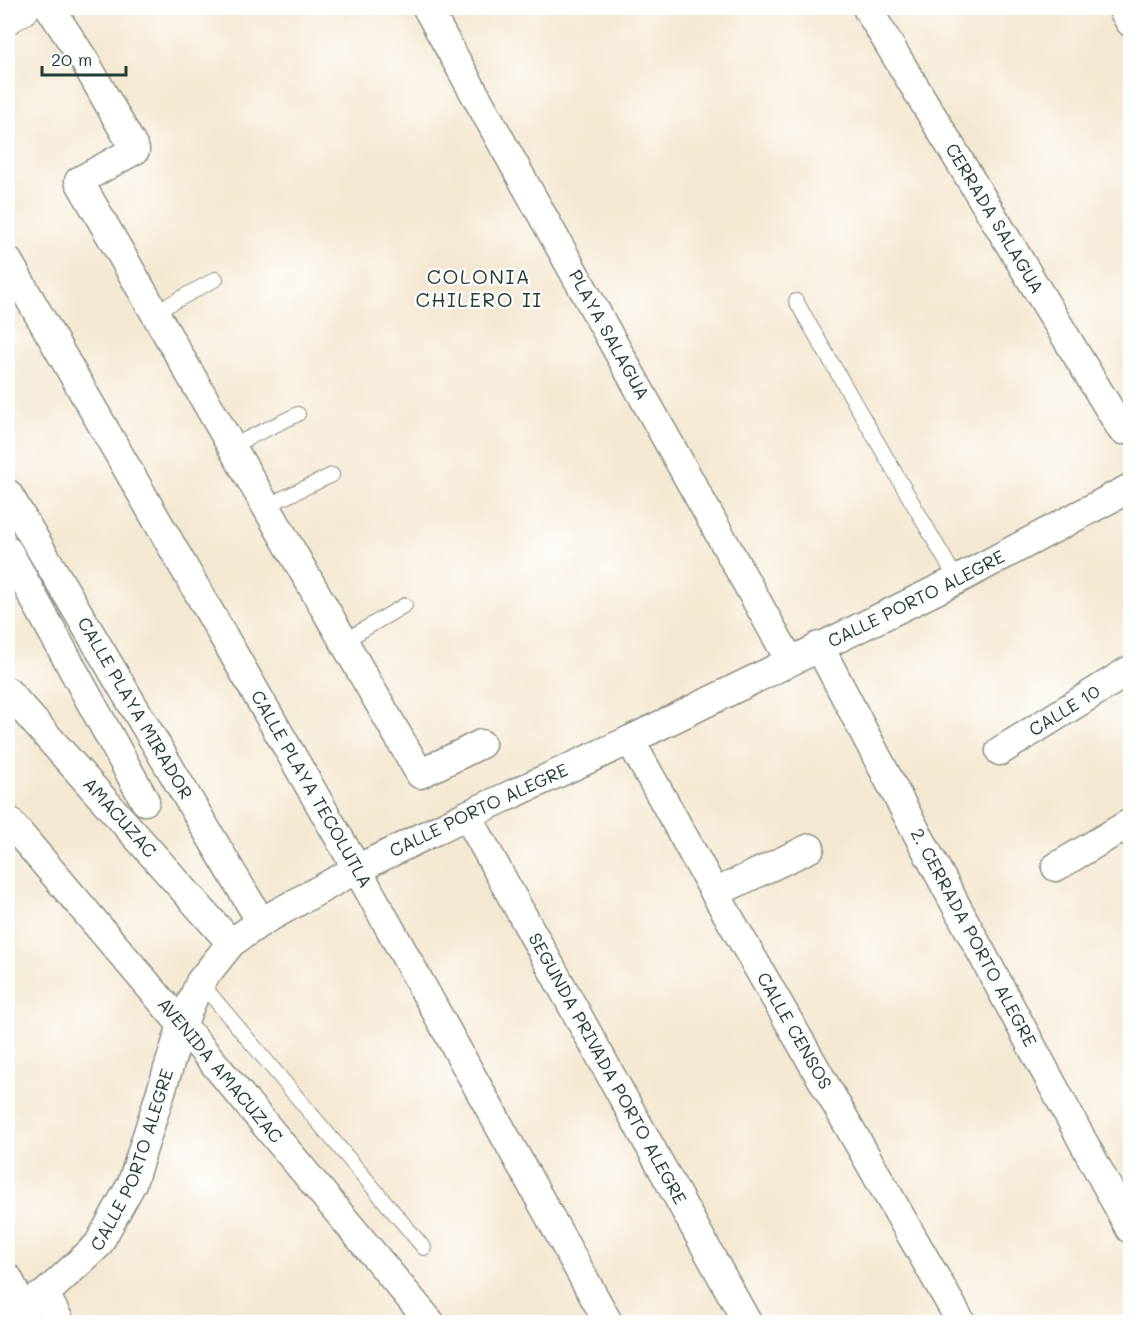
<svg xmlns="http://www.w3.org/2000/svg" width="1138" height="1330" font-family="Mali,sans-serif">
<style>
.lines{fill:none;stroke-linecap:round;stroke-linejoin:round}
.lane-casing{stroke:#8a9283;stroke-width:16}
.street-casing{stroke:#8a9283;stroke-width:31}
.primary-casing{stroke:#8a9283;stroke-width:35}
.lane{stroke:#fff;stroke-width:14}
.street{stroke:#fff;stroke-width:28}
.primary{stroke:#fff;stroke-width:33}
.labels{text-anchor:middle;stroke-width:4.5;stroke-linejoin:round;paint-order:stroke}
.street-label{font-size:18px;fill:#1f3d34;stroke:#fff}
.neighbourhood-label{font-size:20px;letter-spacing:1.5px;fill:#1f3d34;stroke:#fff}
</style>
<rect width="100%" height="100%" fill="#fff"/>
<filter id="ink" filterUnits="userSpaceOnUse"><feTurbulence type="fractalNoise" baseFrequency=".0167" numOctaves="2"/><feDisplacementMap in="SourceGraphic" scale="12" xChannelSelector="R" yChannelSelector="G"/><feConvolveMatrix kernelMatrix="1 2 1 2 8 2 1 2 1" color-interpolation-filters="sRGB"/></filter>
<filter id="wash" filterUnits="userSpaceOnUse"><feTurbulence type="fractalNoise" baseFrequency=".008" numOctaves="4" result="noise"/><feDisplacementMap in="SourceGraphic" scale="24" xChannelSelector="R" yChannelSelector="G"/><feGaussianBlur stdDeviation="1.35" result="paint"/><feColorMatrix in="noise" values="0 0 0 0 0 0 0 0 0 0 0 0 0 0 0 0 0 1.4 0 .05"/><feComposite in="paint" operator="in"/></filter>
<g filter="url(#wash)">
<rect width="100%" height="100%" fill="#f5e8d2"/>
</g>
<g filter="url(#ink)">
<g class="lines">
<g class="lane-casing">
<path id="lane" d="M796,301L957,580
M155,312L216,279
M232,446L298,414
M266,506L332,475
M344,641L405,605
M200,982L424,1248"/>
</g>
<g class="street-casing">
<g id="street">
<path d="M50,8L84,60L135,150L79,181L420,774L481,744"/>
<path id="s1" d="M427,8L790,661"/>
<path id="s2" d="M867,8L1122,430"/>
<path d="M1122,8L1130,22"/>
<path id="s3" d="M8,261L357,869L608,1322"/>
<path id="s4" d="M8,494L261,922"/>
<path d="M8,551L145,801"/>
<path id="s5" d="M819,646L902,805L1130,1229"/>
<path id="s6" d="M8,692L231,943"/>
<path id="s7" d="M630,740L715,893L961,1322"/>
<path id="s8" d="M1000,751L1130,670"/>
<path id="s9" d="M467,815L747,1322"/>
<path id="s10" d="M8,820L182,1025L430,1322"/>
<path d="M1056,867L1130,823"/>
<path d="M715,893L810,848"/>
<path d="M8,1278L22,1306"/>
<path d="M45,1294L60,1322"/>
<path id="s11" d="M8,1313L45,1294L98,1245L132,1183L182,1025L200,982L231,943L261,922L357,869L467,815L630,740L957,580L1130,488"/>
</g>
</g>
<g class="primary-casing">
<path id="primary" d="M8,17L23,8"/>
</g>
<use href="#lane" class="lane"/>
<use href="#street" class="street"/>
<use href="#primary" class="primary"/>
</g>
</g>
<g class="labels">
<g class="street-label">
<text dy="6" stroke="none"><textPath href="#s2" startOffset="246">CERRADA SALAGUA</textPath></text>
<text dy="6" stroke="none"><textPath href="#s1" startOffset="374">PLAYA SALAGUA</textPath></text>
<text dy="6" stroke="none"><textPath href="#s11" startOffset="1214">CALLE PORTO ALEGRE</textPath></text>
<text dy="6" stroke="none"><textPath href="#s4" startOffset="249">CALLE PLAYA MIRADOR</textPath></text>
<text dy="6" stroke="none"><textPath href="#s8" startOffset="76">CALLE 10</textPath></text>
<text dy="6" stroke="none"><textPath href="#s3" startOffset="609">CALLE PLAYA TECOLUTLA</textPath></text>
<text dy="6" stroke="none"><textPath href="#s11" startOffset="728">CALLE PORTO ALEGRE</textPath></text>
<text dy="6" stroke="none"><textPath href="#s6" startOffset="168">AMACUZAC</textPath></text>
<text dy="6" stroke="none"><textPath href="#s5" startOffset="330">2. CERRADA PORTO ALEGRE</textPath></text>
<text dy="6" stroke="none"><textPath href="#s7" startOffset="334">CALLE CENSOS</textPath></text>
<text dy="6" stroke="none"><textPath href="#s9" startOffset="290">SEGUNDA PRIVADA PORTO ALEGRE</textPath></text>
<text dy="6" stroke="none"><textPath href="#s10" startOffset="328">AVENIDA AMACUZAC</textPath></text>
<text dy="6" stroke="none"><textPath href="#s11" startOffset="206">CALLE PORTO ALEGRE</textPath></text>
</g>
<g class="neighbourhood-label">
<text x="479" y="284">COLONIA<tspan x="479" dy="23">CHILERO II</tspan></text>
</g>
</g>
<rect width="1138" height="1330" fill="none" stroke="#fff" stroke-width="30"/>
<path d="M42 66v9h84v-9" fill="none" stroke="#1f3d34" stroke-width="3"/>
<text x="51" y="66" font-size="18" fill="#1f3d34" stroke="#ffffff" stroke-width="4.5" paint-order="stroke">20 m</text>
</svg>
